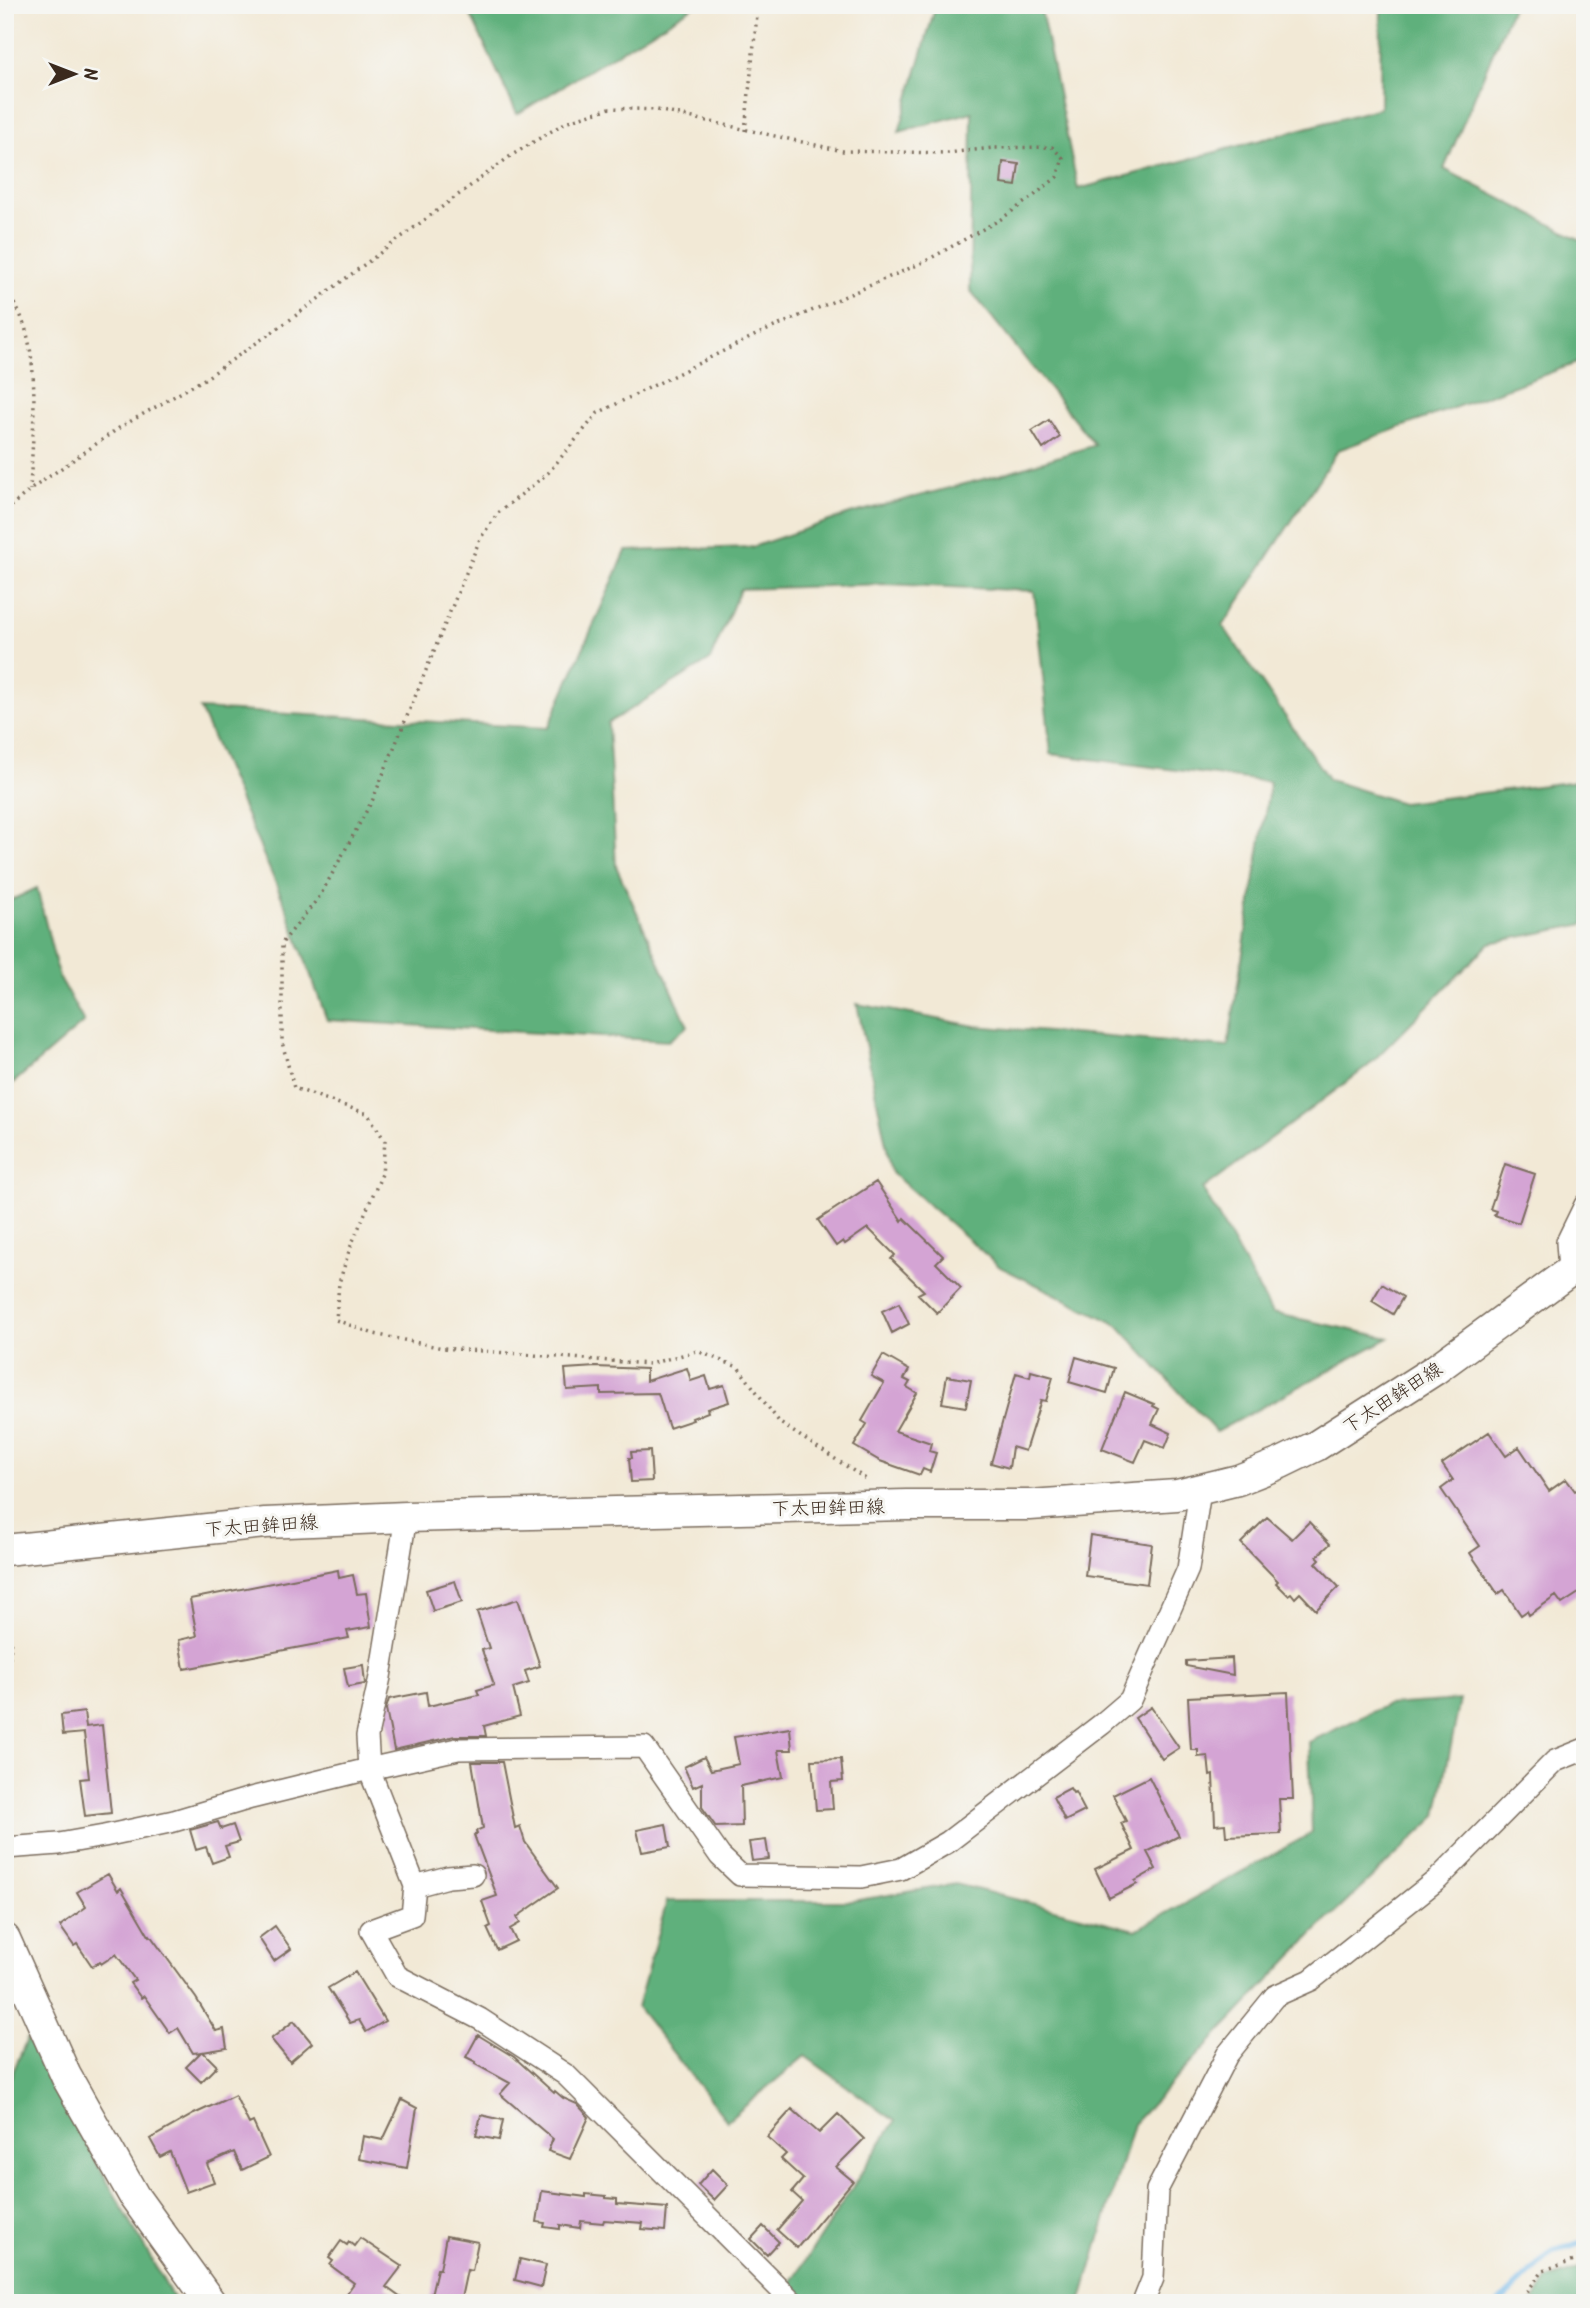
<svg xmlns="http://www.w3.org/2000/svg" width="1590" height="2308" font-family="Kalam,'Klee One',sans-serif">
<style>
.forest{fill:#5fb07b;stroke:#4d6d4c;stroke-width:2}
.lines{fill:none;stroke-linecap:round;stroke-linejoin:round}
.stream{stroke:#73b8e9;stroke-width:6}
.building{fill:#d4a4d4}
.street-casing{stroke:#7b6d5e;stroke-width:24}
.secondary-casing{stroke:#7b6d5e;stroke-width:33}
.path{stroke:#7b6d5e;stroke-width:3.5;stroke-dasharray:2 5;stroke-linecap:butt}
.street{stroke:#fff;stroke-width:21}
.secondary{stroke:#fff;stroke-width:30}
.labels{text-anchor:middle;stroke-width:6;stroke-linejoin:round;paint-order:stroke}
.street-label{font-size:19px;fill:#3b2a1e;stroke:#f6f6f2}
</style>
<rect width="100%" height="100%" fill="#f6f6f2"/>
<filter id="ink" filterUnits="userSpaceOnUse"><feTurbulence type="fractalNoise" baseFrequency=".0143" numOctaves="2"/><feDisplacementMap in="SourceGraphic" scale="14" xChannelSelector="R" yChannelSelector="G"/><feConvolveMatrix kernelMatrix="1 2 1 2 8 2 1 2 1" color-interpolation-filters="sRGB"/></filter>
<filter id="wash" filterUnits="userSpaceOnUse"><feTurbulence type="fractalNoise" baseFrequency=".00686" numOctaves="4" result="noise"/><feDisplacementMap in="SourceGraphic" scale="28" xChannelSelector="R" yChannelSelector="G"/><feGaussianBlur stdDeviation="1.57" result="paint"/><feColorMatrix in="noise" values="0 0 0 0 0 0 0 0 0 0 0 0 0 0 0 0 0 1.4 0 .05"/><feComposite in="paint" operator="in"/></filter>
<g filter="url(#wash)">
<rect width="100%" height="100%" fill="#f2e9d6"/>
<path class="forest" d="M466,5H696L517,114Z
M936,5H1040L1078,189L1380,108L1381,5H1513L1444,169L1585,242V360L1338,450L1223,626L1329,780L1402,803L1585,780V924L1490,943L1367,1067L1203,1189L1272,1313L1389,1338L1216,1432L1118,1325L1000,1267L892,1173L857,1004L975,1026L1228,1047L1270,782L1051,754L1034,591L886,584L740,589L710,660L608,723L616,866L688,1026L668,1041L327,1020L286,907L200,709L548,728L626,551L752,547L850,514L999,475L1095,445L970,290L972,112L899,132Z
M37,888L59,977L84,1022L5,1090V903Z
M1460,1700L1437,1816L1314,1933L1133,2124L1081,2303H778L895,2121L805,2056L727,2121L637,2007L667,1901H852L956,1884L1136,1930L1312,1833L1309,1742L1386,1705Z
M27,2039L176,2303H5V2090Z
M1585,2267V2303H1532L1547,2280Z"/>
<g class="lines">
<path class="stream" d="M1499,2303L1553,2251L1585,2243"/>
</g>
<g id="blocks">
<path class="building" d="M1003,162L1019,164L1016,186L1001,184Z
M1049,420L1060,437L1043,449L1032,431Z
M1505,1164L1535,1174L1519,1223L1494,1215L1496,1211L1490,1209Z
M876,1182L902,1221L904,1218L943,1256L936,1263L961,1288L937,1313L918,1294L924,1291L891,1259L895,1255L868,1228L845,1244L843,1241L836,1246L818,1220Z
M1382,1284L1403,1297L1393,1314L1372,1301Z
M899,1303L909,1324L892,1333L882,1311Z
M883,1355L909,1370L904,1379L910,1382L907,1387L917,1393L895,1431L931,1443L929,1451L936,1453L930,1472L923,1469L920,1475L880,1461L854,1446L867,1424L862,1421L884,1383L871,1376Z
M1076,1357L1114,1368L1107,1393L1069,1382Z
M596,1367L646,1369V1381L687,1368L691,1381L706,1376L710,1389L724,1385L729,1402L707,1409L708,1412L692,1418L693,1420L669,1428L658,1393L601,1394V1388L567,1390L565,1369Z
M1031,1371L1053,1377L1046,1401L1041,1400L1025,1451L1012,1447L1009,1468L991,1463L1016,1373L1030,1377Z
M947,1376L971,1380L966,1407L942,1403Z
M1125,1392L1154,1404L1153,1406L1159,1409L1152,1424L1171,1433L1165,1448L1145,1440L1135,1462L1102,1449Z
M1489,1432L1506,1456L1519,1447L1549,1491L1566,1479L1575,1491L1578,1489L1585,1498V1589L1562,1604L1556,1596L1529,1615L1527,1611L1521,1615L1504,1590L1498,1594L1470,1553L1480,1546L1441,1489L1453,1480L1442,1464Z
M650,1451L652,1481L631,1482L629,1458H632L631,1452Z
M1267,1517L1292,1539L1309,1522L1330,1544L1317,1556L1320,1559L1316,1563L1339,1587L1316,1610L1300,1593L1295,1598L1291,1593L1288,1595L1276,1583L1278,1581L1241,1543Z
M1090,1535L1152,1544L1147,1584L1085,1576Z
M338,1570L339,1578L353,1575L357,1594L366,1593L371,1627L347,1631L349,1638L184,1669L179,1640L197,1636L190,1599Z
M455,1581L462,1602L433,1611L426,1590Z
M518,1599L540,1666L525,1671L529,1683L513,1688L520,1716L484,1726L486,1736H455L394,1750L386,1709L389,1699L426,1692L428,1706L479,1695L477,1690L494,1685L482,1650L489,1648L477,1612Z
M1232,1658L1233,1675L1186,1666V1661Z
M363,1665L365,1684L348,1687L344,1668Z
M1288,1692L1293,1799H1279L1281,1834L1226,1836L1225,1824L1215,1825L1213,1775L1210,1776L1208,1756L1198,1757V1750H1191L1188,1697Z
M1151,1707L1179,1748L1162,1759L1135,1718Z
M84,1712L86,1727L102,1725L111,1813L85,1816L80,1779L89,1778L84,1733L63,1735L61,1715Z
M790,1728L792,1750H778L783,1777L741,1786L742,1826L716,1827L702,1807V1783L693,1787L684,1767L704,1757L711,1770L739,1764L734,1737Z
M841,1759L843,1781L831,1782L833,1809L816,1810L812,1760Z
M472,1762H502L515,1828L520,1826L525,1842L558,1888L517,1917L520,1923L510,1929L516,1941L497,1950L487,1928L491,1926L482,1901L497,1896L474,1835L477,1834L476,1831L483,1828Z
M1149,1777L1179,1836L1147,1852L1156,1869L1135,1881L1137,1884L1109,1898L1095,1869L1134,1850L1121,1823L1126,1821L1113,1795Z
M1070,1788L1073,1793L1075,1792L1085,1811L1065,1821L1053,1797Z
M218,1822L221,1829L233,1825L239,1842L225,1846L229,1857L212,1863L206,1847L196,1850L190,1830Z
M666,1824L670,1847L642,1852L637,1830Z
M766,1840L769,1859L752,1861L749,1842Z
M108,1874L118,1891L121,1888L149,1936L150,1935L196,1998L216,2031L224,2029L227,2048L203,2052L217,2066L201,2082L186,2067L201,2052L193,2053L178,2028L170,2033L144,1996L141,1998L130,1983L135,1980L116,1954L101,1964L100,1962L92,1966L77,1944L74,1946L60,1926L86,1907L77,1892Z
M275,1926L291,1949L274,1961L259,1938Z
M355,1972L385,2021L366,2032L359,2020L350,2023L328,1988Z
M294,2021L312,2043L290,2062L271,2039Z
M478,2035L514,2057L554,2093L555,2091L563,2098L577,2104L589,2117L570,2159L548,2151L553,2139L500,2094L510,2083L475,2064L476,2062L466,2057Z
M235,2095L249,2124L253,2122L269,2157L242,2170L234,2152L207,2164L214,2182L186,2192L170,2152L160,2157L150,2139L194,2114Z
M402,2100L417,2108L407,2168L359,2159L363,2136L383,2140Z
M792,2109L819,2133L838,2114L864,2139L836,2167L853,2181L797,2248L777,2230L802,2201L792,2192L803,2179L781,2159L786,2154L767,2137Z
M481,2115L503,2120L499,2140L476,2136Z
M712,2169L728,2185L714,2200L698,2185Z
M542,2191L586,2197V2194L606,2196V2198L617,2199V2204L667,2208L665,2231L642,2229L643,2223L604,2220L603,2223L581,2221L580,2228L560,2225V2229L544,2227L545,2223L537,2222Z
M763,2226L779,2242L767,2255L751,2239Z
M446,2236L478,2242L472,2271L467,2270L460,2303H429L437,2269H440Z
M360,2238L402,2266L386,2287L408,2303H340L354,2283L330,2265L333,2261L329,2258L341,2241L347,2245L349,2242L354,2246Z
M520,2259L546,2265L541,2287L515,2280Z"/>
</g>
</g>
<g filter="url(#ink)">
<use href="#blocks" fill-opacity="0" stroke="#7b6d5e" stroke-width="2"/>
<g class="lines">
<g class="street-casing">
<path id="street" d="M1569,1271L1567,1242L1585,1205
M406,1517L380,1677L367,1736L369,1769L415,1886L412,1915L371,1930L397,1976L480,2019L566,2075L794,2303
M5,1848L59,1844L104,1836L174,1821L251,1798L369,1769L458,1749L644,1747L720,1856L740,1875L861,1877L901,1869L948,1842L1102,1724L1130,1700L1188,1569L1200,1491
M415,1886L448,1877L473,1875
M1143,2303L1153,2278L1157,2190L1227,2055L1275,1996L1311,1980L1438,1879L1555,1761L1585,1749"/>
</g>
<g class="secondary-casing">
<path id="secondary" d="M5,1550L265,1523L406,1517L906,1505H1030L1177,1495L1238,1480L1281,1463L1316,1446L1436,1369L1585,1260
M5,1939L66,2076L134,2196L211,2303"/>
</g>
<path class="path" d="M745,131L758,5
M5,293C46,330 32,438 30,490
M5,511L30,490L119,428L206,378L291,319L512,155L568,121L610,108L657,110L843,151L948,153L993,148L1052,147L1063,158L1057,177L1031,198L1001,219L924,262L758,334L598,413L548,473L497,514L480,539L373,799L320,896L282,943V1042L294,1088L368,1114L385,1141L382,1174L350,1248L339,1283L336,1320L374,1334L443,1348L649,1364L697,1351L738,1367L780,1423L869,1481
M5,1629L11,1644L5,1708
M1519,2303L1543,2270L1585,2258"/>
<use href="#street" class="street"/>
<use href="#secondary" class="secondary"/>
</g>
</g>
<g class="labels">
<g class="street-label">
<text transform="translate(1392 1397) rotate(-33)" y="7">下太田鉾田線</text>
<text transform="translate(828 1507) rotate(-1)" y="7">下太田鉾田線</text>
<text transform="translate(261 1525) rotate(-4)" y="7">下太田鉾田線</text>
</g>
</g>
<rect width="1590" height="2308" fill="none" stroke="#f6f6f2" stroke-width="28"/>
<g transform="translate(74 74) rotate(90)" stroke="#f6f6f2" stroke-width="5" paint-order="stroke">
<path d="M0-5L12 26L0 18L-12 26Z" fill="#3b2a1e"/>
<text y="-10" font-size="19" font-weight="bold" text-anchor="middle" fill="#3b2a1e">N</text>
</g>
</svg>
